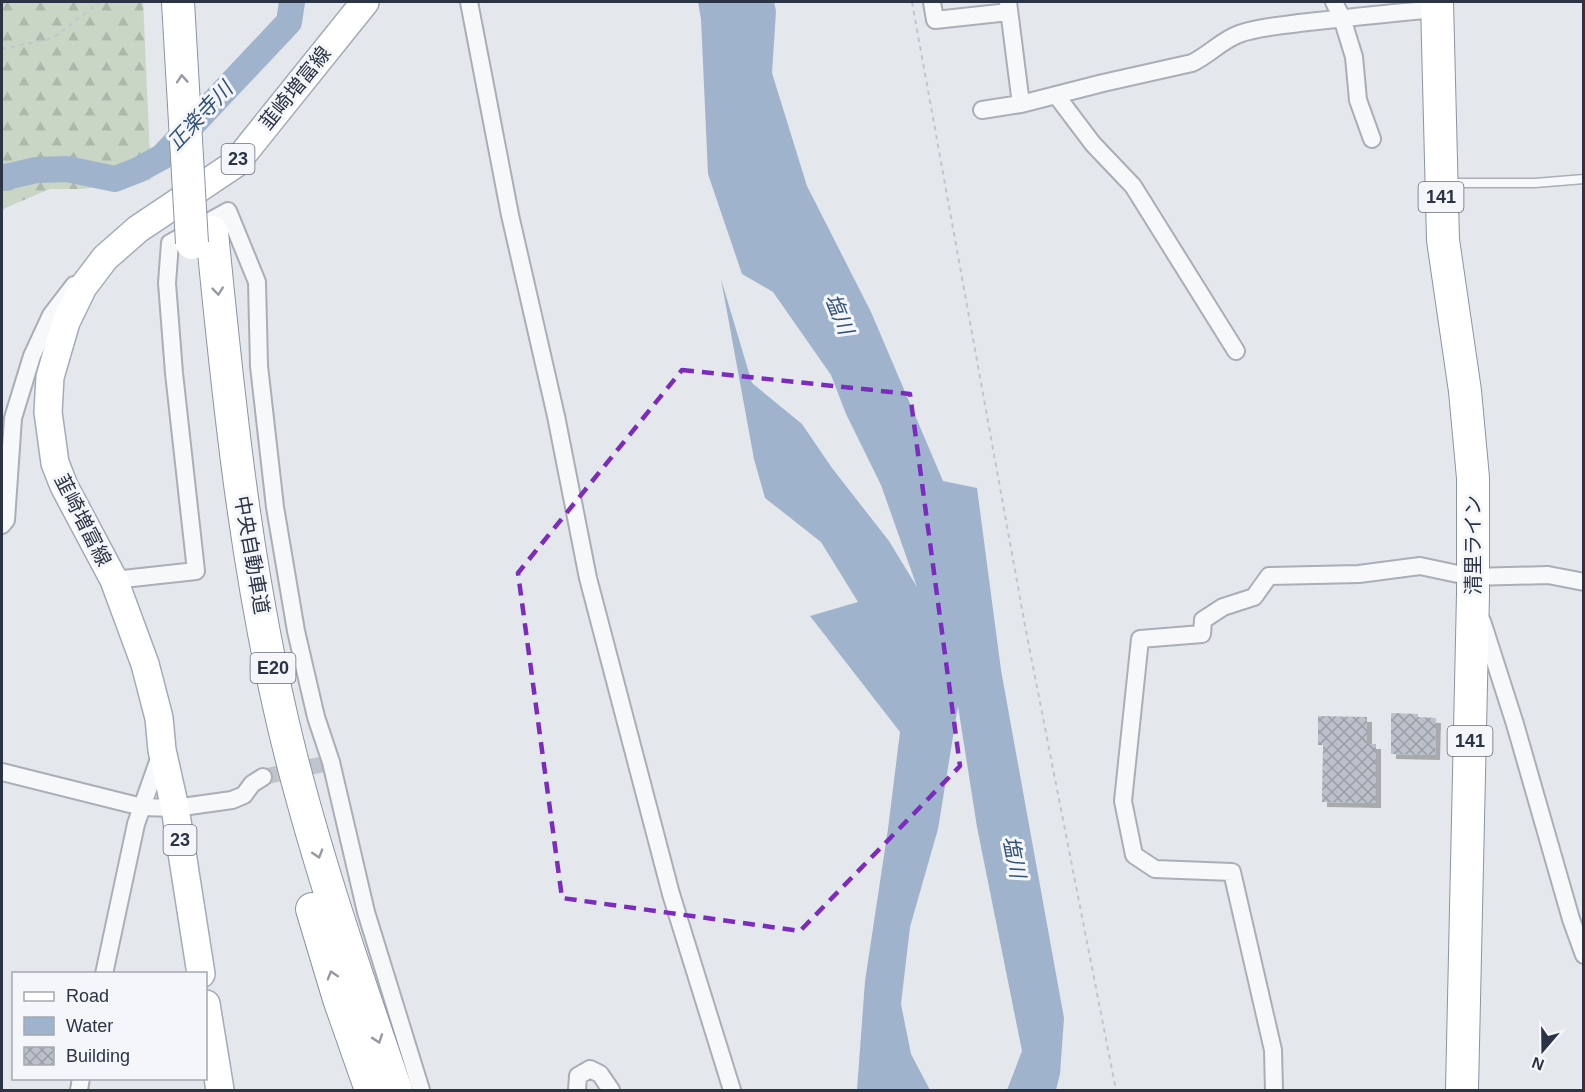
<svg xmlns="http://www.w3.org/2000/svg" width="1585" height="1092" font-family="Arial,'Noto Sans JP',sans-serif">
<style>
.forest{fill:url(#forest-firs)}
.water{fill:#9fb4cc}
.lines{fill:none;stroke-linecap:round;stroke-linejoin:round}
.river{stroke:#9fb4cc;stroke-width:26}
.building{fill:url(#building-cross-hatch);filter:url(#shadow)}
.street-tunnel{stroke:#bfc3cb;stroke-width:16;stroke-dasharray:16 8;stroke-linecap:butt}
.lane-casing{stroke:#a9aeb7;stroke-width:11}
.street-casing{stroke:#a9aeb7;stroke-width:20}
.primary-casing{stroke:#a3abb8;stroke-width:30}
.highway-casing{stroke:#8b94a3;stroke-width:34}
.path{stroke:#c2c5cb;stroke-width:2;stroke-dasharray:4.5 4.5;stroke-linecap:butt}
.lane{stroke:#f7f8fa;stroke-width:8}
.street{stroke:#f7f8fa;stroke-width:16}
.primary{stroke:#fff;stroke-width:27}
.highway{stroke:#fff;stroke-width:32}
.highway-bridge-casing{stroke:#8b94a3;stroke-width:34;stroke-linecap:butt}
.highway-bridge{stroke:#fff;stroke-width:32}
.oneway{stroke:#959aa2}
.marked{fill:none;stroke:#7b2cbf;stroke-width:4.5;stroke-dasharray:12 8;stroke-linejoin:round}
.labels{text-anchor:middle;stroke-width:6;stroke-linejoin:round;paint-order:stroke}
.shield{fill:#f4f6f9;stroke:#676e7b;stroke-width:1.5}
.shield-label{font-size:18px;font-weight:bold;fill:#2b3445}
.street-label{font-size:20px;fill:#2b3445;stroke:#f4f6f9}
.water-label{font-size:21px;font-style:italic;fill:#34527a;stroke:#f4f6f9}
</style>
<defs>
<pattern id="forest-firs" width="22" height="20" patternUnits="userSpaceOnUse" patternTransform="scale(1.5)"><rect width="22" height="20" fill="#c9d6c5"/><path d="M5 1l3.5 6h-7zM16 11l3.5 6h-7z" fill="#adb8ab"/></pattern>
<pattern id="building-cross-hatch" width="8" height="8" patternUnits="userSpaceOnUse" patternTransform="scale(1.5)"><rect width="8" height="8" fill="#bbc0ca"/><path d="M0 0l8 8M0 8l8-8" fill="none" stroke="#989da6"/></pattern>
<filter id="shadow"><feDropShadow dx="5" dy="5" stdDeviation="0" flood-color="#0004"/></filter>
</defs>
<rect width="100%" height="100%" fill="#e4e7ec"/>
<path class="forest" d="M2,2H143L151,180L82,189H50L5,208L2,212Z"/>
<path class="water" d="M698,2H774L776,11L772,73L807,186L871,312L943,481L977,488L1001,670L1064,1018L1060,1074L1056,1090H1007L1022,1051L977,827L958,706L938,829L910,927L901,1004L911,1054L930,1090H857L865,981L888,829L900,732L810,616L858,602L821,542L765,498L754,459L721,279L752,383L802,424L832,468L889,541L917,587L881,485L846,414L831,375L773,292L742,274L708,174L701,19Z"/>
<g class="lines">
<path class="river" d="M2,178L36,170L67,169L115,179L138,170L162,157L289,22L292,2"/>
</g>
<path class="building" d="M1391,713L1418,714V717L1436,718L1435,755L1391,754Z
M1318,716L1367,717V744H1376V803L1322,802L1323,745H1318Z"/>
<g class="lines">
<path class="street-tunnel" d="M263,777L324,764"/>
<g class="lane-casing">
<path id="lane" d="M1447,183H1535L1584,179"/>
</g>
<g class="street-casing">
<path id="street" d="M469,2L510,215L556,416L588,578L671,894L732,1090
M932,2L935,20L1009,12
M1008,2L1021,104
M1334,2L1342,18L1354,57L1358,100L1372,139
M1056,95L1093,144L1133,186L1236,351
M982,110L1021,104L1103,83L1192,63C1209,55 1222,40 1239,34C1258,27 1280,26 1299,23C1345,18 1391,13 1437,9
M2,525L6,520L13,418L32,356L51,315L74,285
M114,580L196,571L174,373L167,283L170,243L228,211L257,282L259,366L275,507L296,631L316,717L331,762L366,912L421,1090
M1482,621L1515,724L1571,919L1584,955
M2,772L142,807L175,808L232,800L244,795L252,784L263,777
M104,974L136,824L161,753
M79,1090L81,1078
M577,1090L578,1076L590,1069L600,1074L611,1090
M1274,1090L1273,1050L1232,872L1155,869L1134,855L1123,801L1140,639L1202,634L1203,620L1223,607L1254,597L1269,576L1359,574L1420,566L1472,577L1548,575L1584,582"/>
</g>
<g class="primary-casing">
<path id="primary" d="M201,974L175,808L162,750L159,718L145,664L114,580L64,486L55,463L48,412L50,377L66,322L83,287L105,258L138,229L235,164L365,2
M206,1004L220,1090"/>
</g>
<g class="highway-casing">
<path id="highway" d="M1437,2L1443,240L1465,391L1473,478V594L1462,1090
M212,232C229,406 247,579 289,748C318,864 357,977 396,1090
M312,909L339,999L371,1090"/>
</g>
<path class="path" d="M912,2L1026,631L1116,1090
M2,49L53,38L100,2"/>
<use href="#lane" class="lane"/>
<use href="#street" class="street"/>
<use href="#primary" class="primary"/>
<use href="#highway" class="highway"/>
<g class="highway-bridge-casing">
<path id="highway-bridge" d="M178,2L192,243"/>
</g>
<use href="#highway-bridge" class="highway-bridge"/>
</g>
<defs><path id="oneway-chevron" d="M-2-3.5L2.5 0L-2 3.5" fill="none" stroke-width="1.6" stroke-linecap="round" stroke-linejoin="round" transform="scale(1.5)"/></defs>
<g class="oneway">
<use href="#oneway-chevron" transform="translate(182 79) rotate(-94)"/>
<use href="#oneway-chevron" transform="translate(218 291) rotate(84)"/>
<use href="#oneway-chevron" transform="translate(318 854) rotate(73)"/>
<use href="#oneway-chevron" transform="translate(332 975) rotate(-107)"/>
<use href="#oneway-chevron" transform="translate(378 1039) rotate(71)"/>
</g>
<path class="marked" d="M682,370L910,394L960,766L800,931L562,898L518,573Z"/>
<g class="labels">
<g class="shield">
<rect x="221.5" y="144" width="33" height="30" rx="4.5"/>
<rect x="1418.5" y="182" width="45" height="30" rx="4.5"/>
<rect x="250.5" y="653" width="45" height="30" rx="4.5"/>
<rect x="1447.5" y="726" width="45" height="30" rx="4.5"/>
<rect x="163.5" y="825" width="33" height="30" rx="4.5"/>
</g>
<g class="shield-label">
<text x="238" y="165">23</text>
<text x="1441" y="203">141</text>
<text x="273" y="674">E20</text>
<text x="1470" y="747">141</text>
<text x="180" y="846">23</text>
</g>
<g class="street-label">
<text transform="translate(295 88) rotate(-51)" y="7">韮崎増富線</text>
<text transform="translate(83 520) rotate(63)" y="7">韮崎増富線</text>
<text transform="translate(1473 545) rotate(-90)" y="7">清里ライン</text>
<text transform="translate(252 555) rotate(80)" y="7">中央自動車道</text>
</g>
<g class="water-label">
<text transform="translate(200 116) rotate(-47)" y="7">正楽寺川</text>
<text transform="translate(839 314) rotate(68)" y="7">塩川</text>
<text transform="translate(1014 857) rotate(79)" y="7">塩川</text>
</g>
</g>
<rect width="1585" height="1092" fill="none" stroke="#2b3445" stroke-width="6"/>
<rect x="12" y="972" width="195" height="108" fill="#f4f6f9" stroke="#a4a8b1" stroke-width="1.5"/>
<rect x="24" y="992" width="30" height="9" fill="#ffffff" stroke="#a4a8b1" stroke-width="1.5"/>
<text x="66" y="1002" font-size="18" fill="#2b3445">Road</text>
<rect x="24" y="1017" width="30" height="18" fill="#9fb4cc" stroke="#a4a8b1" stroke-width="1.5"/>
<text x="66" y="1032" font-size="18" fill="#2b3445">Water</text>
<rect x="24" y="1047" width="30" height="18" fill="url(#building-cross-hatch)" stroke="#a4a8b1" stroke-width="1.5"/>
<text x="66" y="1062" font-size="18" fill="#2b3445">Building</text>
<g transform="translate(1543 1050) rotate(200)" stroke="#f4f6f9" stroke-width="4.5" paint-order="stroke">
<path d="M0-4.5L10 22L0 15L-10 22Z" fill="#2b3445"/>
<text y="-9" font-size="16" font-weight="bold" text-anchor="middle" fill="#2b3445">N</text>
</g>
</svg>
